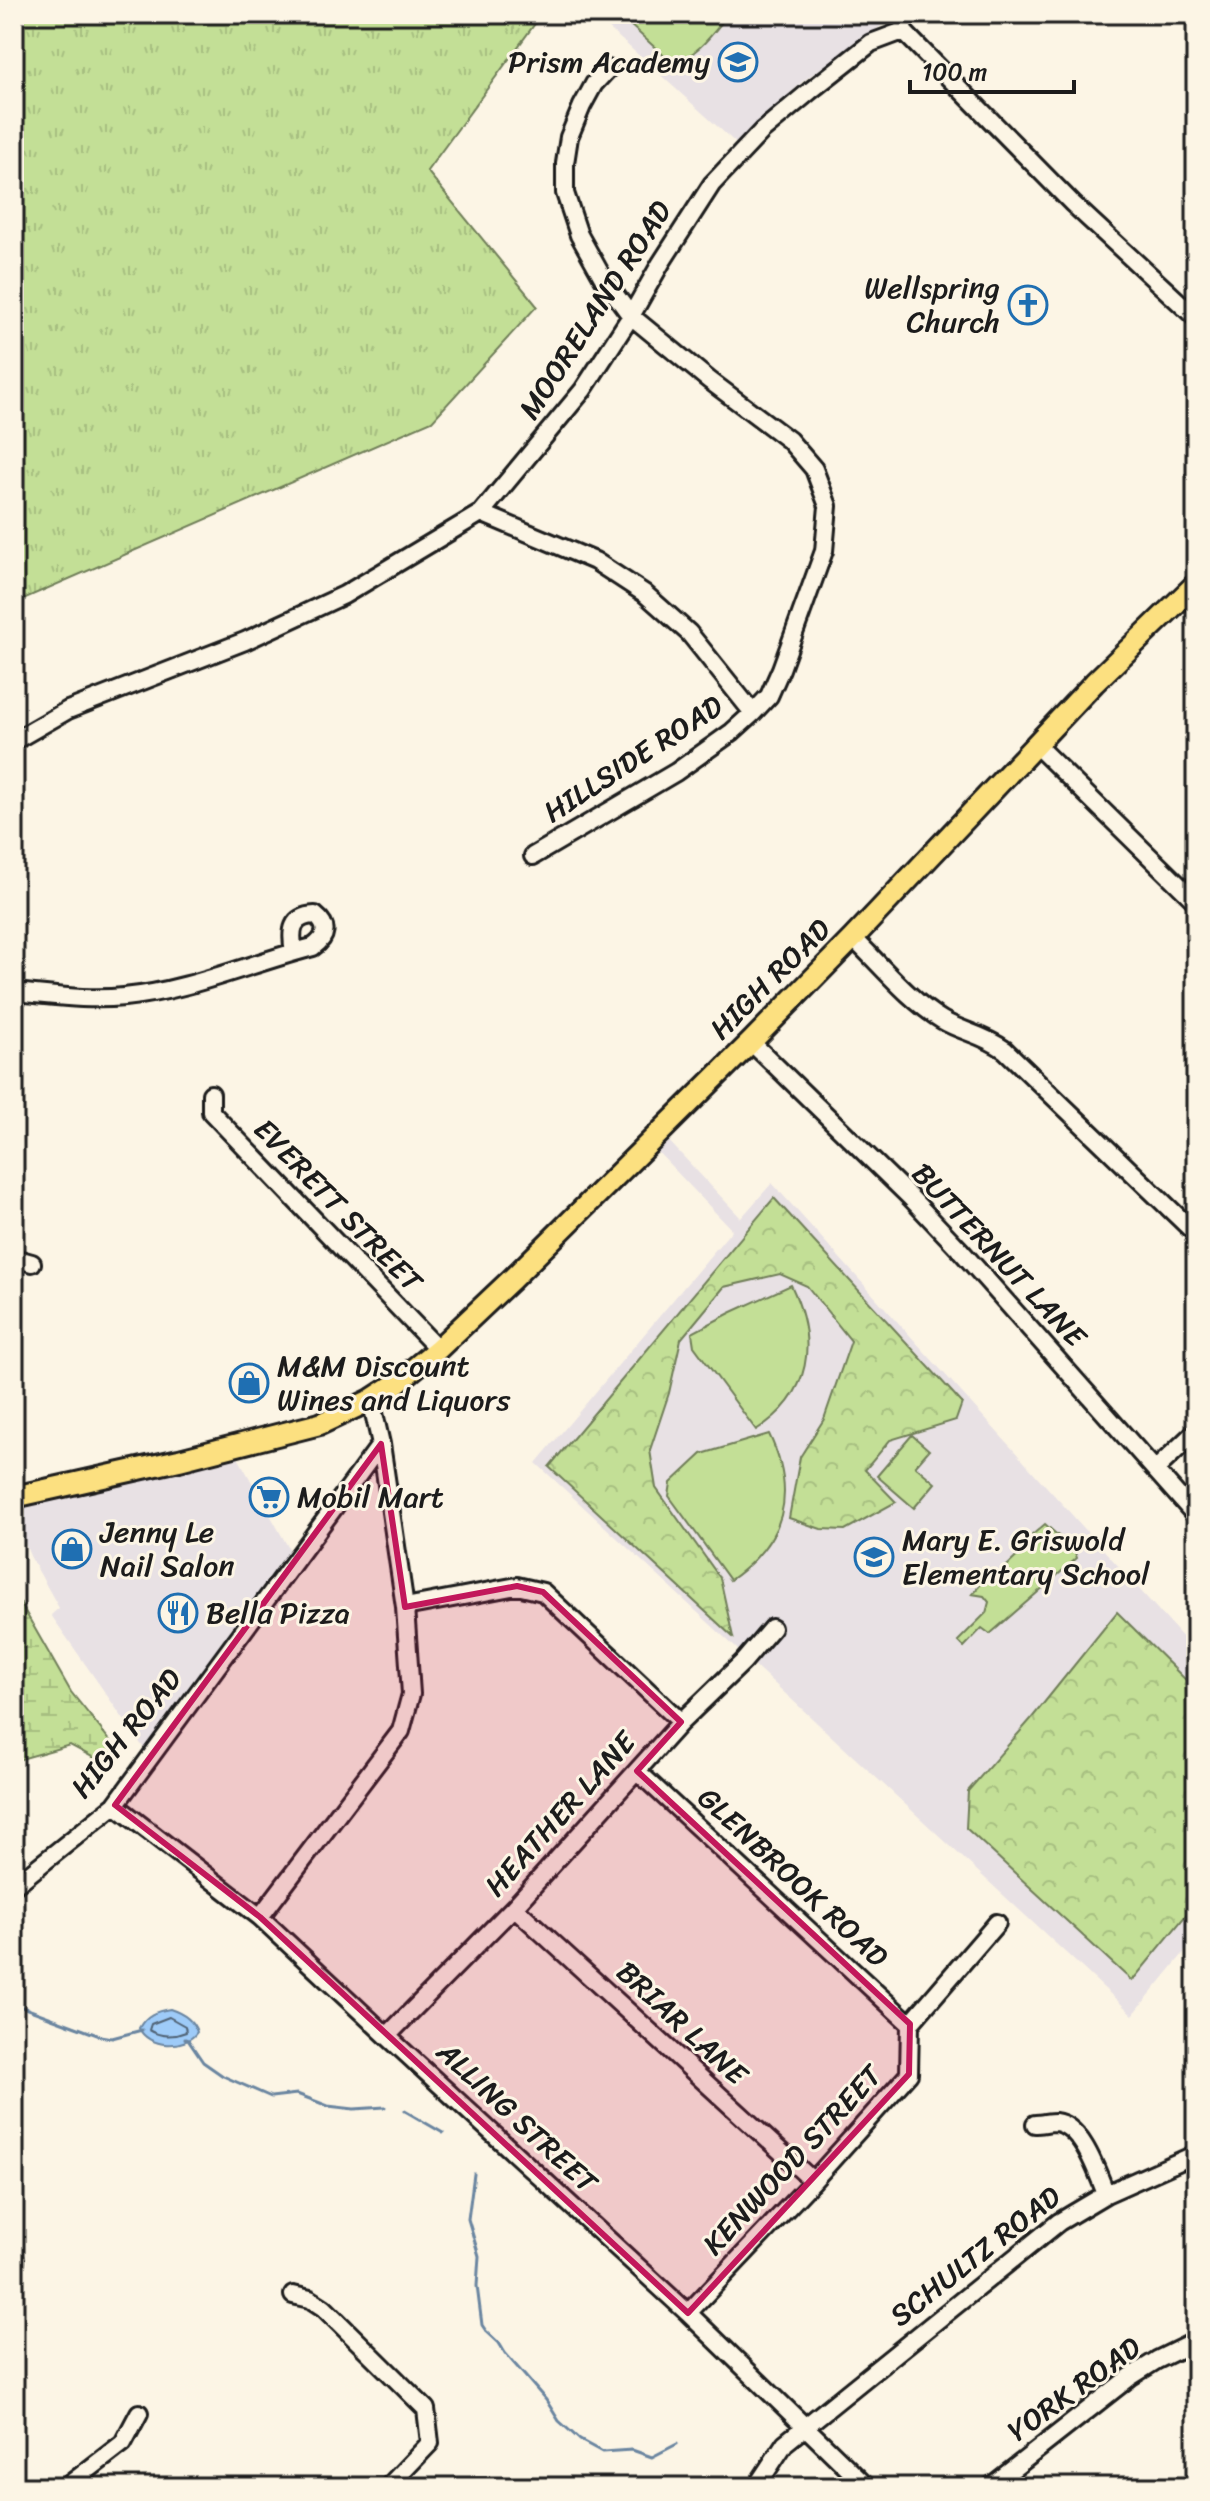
<svg xmlns="http://www.w3.org/2000/svg" width="1210" height="2501" font-family="Sriracha,sans-serif">
<style>
.built{fill:#e8e1e4}
.grass{fill:url(#grass-tufts);stroke:#707e59;stroke-width:2}
.forest{fill:url(#forest-crowns);stroke:#707e59;stroke-width:2}
.wetland{fill:url(#wetland-marsh);stroke:#707e59;stroke-width:2}
.park{fill:#c3df96;stroke:#707e59;stroke-width:2}
.water{fill:#9ecbf8;stroke:#6a85a0;stroke-width:2}
.lines{fill:none;stroke-linecap:round;stroke-linejoin:round}
.shore{stroke:#506274;stroke-width:2}
.stream{stroke:#6a85a0;stroke-width:3}
.minor-casing{stroke:#1c1c1c;stroke-width:22}
.major-casing{stroke:#1c1c1c;stroke-width:26}
.minor{stroke:#fcf5e5;stroke-width:16}
.major{stroke:#fce080;stroke-width:20}
.marked{fill:#c2185b;fill-opacity:0.2;stroke:#c2185b;stroke-width:6;stroke-linejoin:round}
.labels{text-anchor:middle;stroke-width:6;stroke-linejoin:round;paint-order:stroke}
.poi-label{font-size:30px;fill:#1c1c1c;stroke:#fcf5e5;text-anchor:start}
.street-label{font-size:30px;fill:#1c1c1c;stroke:#fcf5e5}
</style>
<defs>
<pattern id="grass-tufts" width="24" height="20" patternUnits="userSpaceOnUse" patternTransform="scale(2)"><rect width="24" height="20" fill="#c3df96"/><path d="M3 7l-1-3M5 7V3M7 7l1-3M15 17l-1-3M17 17v-4M19 17l1-3" fill="none" stroke="#a7bf81"/></pattern>
<pattern id="forest-crowns" width="20" height="18" patternUnits="userSpaceOnUse" patternTransform="scale(2)"><rect width="20" height="18" fill="#c3df96"/><path d="M2 6a3 3 0 1 1 6 0M12 15a3 3 0 1 1 6 0" fill="none" stroke="#a7bf81"/></pattern>
<pattern id="wetland-marsh" width="20" height="14" patternUnits="userSpaceOnUse" patternTransform="scale(2)"><rect width="20" height="14" fill="#c3df96"/><path d="M1 5h8M5 5V1M11 12h8M15 12V8" fill="none" stroke="#a7bf81"/></pattern>
</defs>
<rect width="100%" height="100%" fill="#fcf5e5"/>
<filter id="ink" filterUnits="userSpaceOnUse"><feTurbulence type="fractalNoise" baseFrequency=".0125" numOctaves="2"/><feDisplacementMap in="SourceGraphic" scale="16" xChannelSelector="R" yChannelSelector="G"/><feConvolveMatrix kernelMatrix="1 2 1 2 8 2 1 2 1" color-interpolation-filters="sRGB"/></filter>
<g filter="url(#ink)">
<path class="built" d="M593,14H892V18L803,81L738,145Z
M665,1137L741,1218L772,1183L1196,1652V1938L1133,2015L536,1463L732,1230L654,1148Z
M235,1452L292,1554L145,1750L51,1615L59,1608L30,1556L18,1526L15,1503Z"/>
<path class="grass" d="M14,14H542L427,171L537,306L432,421L14,603Z"/>
<path class="forest" d="M774,1198L962,1403L956,1420L890,1440L865,1470L896,1502L845,1530L821,1529L789,1518L800,1457L824,1419L851,1341L807,1286L780,1274L724,1287L681,1339L669,1393L650,1450L656,1488L720,1578L733,1637L549,1467Z
M1117,1612L1196,1690V1903L1132,1981L966,1828L968,1791L1031,1719Z"/>
<path class="wetland" d="M18,1599L71,1692L119,1752L94,1758L70,1745L14,1761V1601Z"/>
<path class="park" d="M618,14H723L726,17C711,36 696,57 672,63Z
M791,1285C818,1342 812,1395 756,1430L694,1346L692,1333L730,1313Z
M769,1434C798,1495 785,1541 730,1580L669,1496L671,1483L702,1454Z
M912,1435L929,1450L915,1466L935,1483L914,1508L877,1476Z
M1045,1524L1074,1550L1077,1558L990,1634L982,1628L964,1647L958,1641L986,1613L989,1602L984,1596L972,1594L984,1581H991L1029,1545L1031,1536Z"/>
<path class="water" d="M170,2009C182,2013 193,2019 197,2032C185,2050 148,2048 139,2028C146,2015 156,2011 170,2009Z"/>
<g class="lines">
<path class="shore" d="M169,2017L185,2026L186,2032C174,2037 160,2037 149,2030L151,2024Z"/>
<path class="stream" d="M14,2004L100,2036L112,2038L142,2030
M185,2039L188,2040L203,2062L223,2076L271,2097L297,2094L328,2106L354,2109L385,2107
M405,2111L443,2133
M474,2174L468,2219L479,2256L477,2286L482,2325L486,2331L499,2343L505,2353L546,2400L559,2421L580,2440L602,2452L632,2450L652,2457L677,2444"/>
<g class="minor-casing">
<path id="minor" d="M904,14L903,31L1073,204L1196,318
M481,513L595,561L644,593L689,633L753,713
M14,741L68,710L245,641L344,595L481,513L583,390L631,316L661,263L712,184L762,131L810,91L871,43L903,31
M1035,744L1196,902
M533,856L676,772L732,732L753,713L769,696L781,669L824,551L828,506L814,469L789,440L709,380L631,316L603,278L579,235L565,193V163L569,137L582,106L594,84L608,69
M853,938C880,964 910,1001 942,1020C962,1032 983,1034 1005,1050L1196,1234
M14,992C51,995 87,1001 124,997C188,991 251,963 313,947C327,937 329,926 315,915C291,916 290,931 294,952
M751,1042L910,1197L961,1251L1196,1516
M211,1094V1112L438,1349
M14,1258L32,1263
M1155,1470L1196,1431
M405,1607L517,1586L543,1592L681,1722
M637,1771L910,2024
M115,1805L260,1917L387,2036L688,2313L867,2487
M14,1886L115,1805L381,1444
M514,1907L813,2181
M260,1917L401,1731L411,1694L405,1607L381,1444L371,1400
M387,2036L514,1907L681,1722L743,1662L772,1628
M1035,2124C1041,2124 1049,2122 1055,2122C1082,2125 1097,2172 1106,2194
M14,2262L15,2261
M293,2295L310,2299L324,2308L426,2409L430,2443L388,2487
M688,2313L813,2181L909,2074L910,2024L997,1923
M66,2487L123,2443L139,2413
M756,2487L785,2443L1059,2222L1106,2194L1196,2154
M990,2487L1130,2377L1157,2360L1196,2341"/>
</g>
<g class="major-casing">
<path id="major" d="M14,1497L179,1460L320,1424L371,1400L394,1385L438,1349L512,1279L751,1042L853,938L1094,683L1196,584"/>
</g>
<use href="#minor" class="minor"/>
<use href="#major" class="major"/>
</g>
</g>
<path class="marked" d="M381,1444L405,1607L517,1586L543,1592L681,1722L637,1771L910,2024L909,2074L688,2313L260,1917L115,1805Z"/>
<defs>
<g id="school-ring" transform="scale(2)"><circle r="9.5" fill="#fcf5e5" stroke="#1f6fb2" stroke-width="1.5"/><path d="M0-5L7-2L0 1L-7-2ZM-4 1L0 2.5L4 1V4Q0 6-4 4Z" fill="#1f6fb2"/></g>
<g id="church-ring" transform="scale(2)"><circle r="9.5" fill="#fcf5e5" stroke="#1f6fb2" stroke-width="1.5"/><path d="M-1.2-6h2.4v3.5h3.3v2.4h-3.3V6h-2.4V-.1h-3.3v-2.4h3.3Z" fill="#1f6fb2"/></g>
<g id="shop-ring" transform="scale(2)"><circle r="9.5" fill="#fcf5e5" stroke="#1f6fb2" stroke-width="1.5"/><path d="M-5-2.5h2.3a2.7 3.5 0 0 1 5.4 0H5L5.5 6h-11ZM-1.5-2.5h3a1.5 2.3 0 0 0-3 0Z" fill="#1f6fb2"/></g>
<g id="supermarket-ring" transform="scale(2)"><circle r="9.5" fill="#fcf5e5" stroke="#1f6fb2" stroke-width="1.5"/><path d="M-6-5.5h2.5l.6 2H6L4.5 2H-2.5L-4.4-4H-6ZM-1.5 3.2a1.3 1.3 0 1 0 .1 0ZM3 3.2a1.3 1.3 0 1 0 .1 0Z" fill="#1f6fb2"/></g>
<g id="restaurant-ring" transform="scale(2)"><circle r="9.5" fill="#fcf5e5" stroke="#1f6fb2" stroke-width="1.5"/><path d="M-5-6h1v4h1v-4h1v4h1v-4h1v5L-1.5 .5V6h-2V.5L-5-1ZM5-6V6H3V1.5H1.5Q1.5-4 5-6Z" fill="#1f6fb2"/></g>
</defs>
<g fill-rule="evenodd">
<use href="#school-ring" x="738" y="62"/>
<use href="#church-ring" x="1028" y="305"/>
<use href="#shop-ring" x="249" y="1383"/>
<use href="#supermarket-ring" x="269" y="1497"/>
<use href="#shop-ring" x="72" y="1549"/>
<use href="#school-ring" x="874" y="1557"/>
<use href="#restaurant-ring" x="178" y="1613"/>
</g>
<g class="labels">
<g class="poi-label">
<text x="710" y="72" text-anchor="end">Prism Academy</text>
<text x="1000" y="298" text-anchor="end">Wellspring<tspan x="1000" dy="34">Church</tspan></text>
<text x="277" y="1376">M&amp;M Discount<tspan x="277" dy="34">Wines and Liquors</tspan></text>
<text x="297" y="1507">Mobil Mart</text>
<text x="100" y="1542">Jenny Le<tspan x="100" dy="34">Nail Salon</tspan></text>
<text x="902" y="1550">Mary E. Griswold<tspan x="902" dy="34">Elementary School</tspan></text>
<text x="206" y="1623">Bella Pizza</text>
</g>
<g class="street-label">
<text transform="translate(595 310) rotate(-57)" y="10">MOORELAND ROAD</text>
<text transform="translate(633 759) rotate(-33)" y="10">HILLSIDE ROAD</text>
<text transform="translate(770 979) rotate(-45)" y="10">HIGH ROAD</text>
<text transform="translate(338 1205) rotate(46)" y="10">EVERETT STREET</text>
<text transform="translate(999 1255) rotate(47)" y="10">BUTTERNUT LANE</text>
<text transform="translate(126 1733) rotate(-51)" y="10">HIGH ROAD</text>
<text transform="translate(560 1814) rotate(-48)" y="10">HEATHER LANE</text>
<text transform="translate(793 1877) rotate(43)" y="10">GLENBROOK ROAD</text>
<text transform="translate(682 2023) rotate(43)" y="10">BRIAR LANE</text>
<text transform="translate(517 2117) rotate(43)" y="10">ALLING STREET</text>
<text transform="translate(792 2160) rotate(-47)" y="10">KENWOOD STREET</text>
<text transform="translate(975 2256) rotate(-38)" y="10">SCHULTZ ROAD</text>
<text transform="translate(1074 2389) rotate(-36)" y="10">YORK ROAD</text>
</g>
</g>
<rect width="1210" height="2501" fill="none" stroke="#fcf5e5" stroke-width="48"/>
<rect x="24" y="24" width="1162" height="2453" fill="none" stroke="#1c1c1c" stroke-width="3" filter="url(#ink)"/>
<path d="M910 80v12h164v-12" fill="none" stroke="#1c1c1c" stroke-width="4"/>
<text x="922" y="80" font-size="24" fill="#1c1c1c" stroke="#fcf5e5" stroke-width="6" paint-order="stroke">100 m</text>
</svg>
